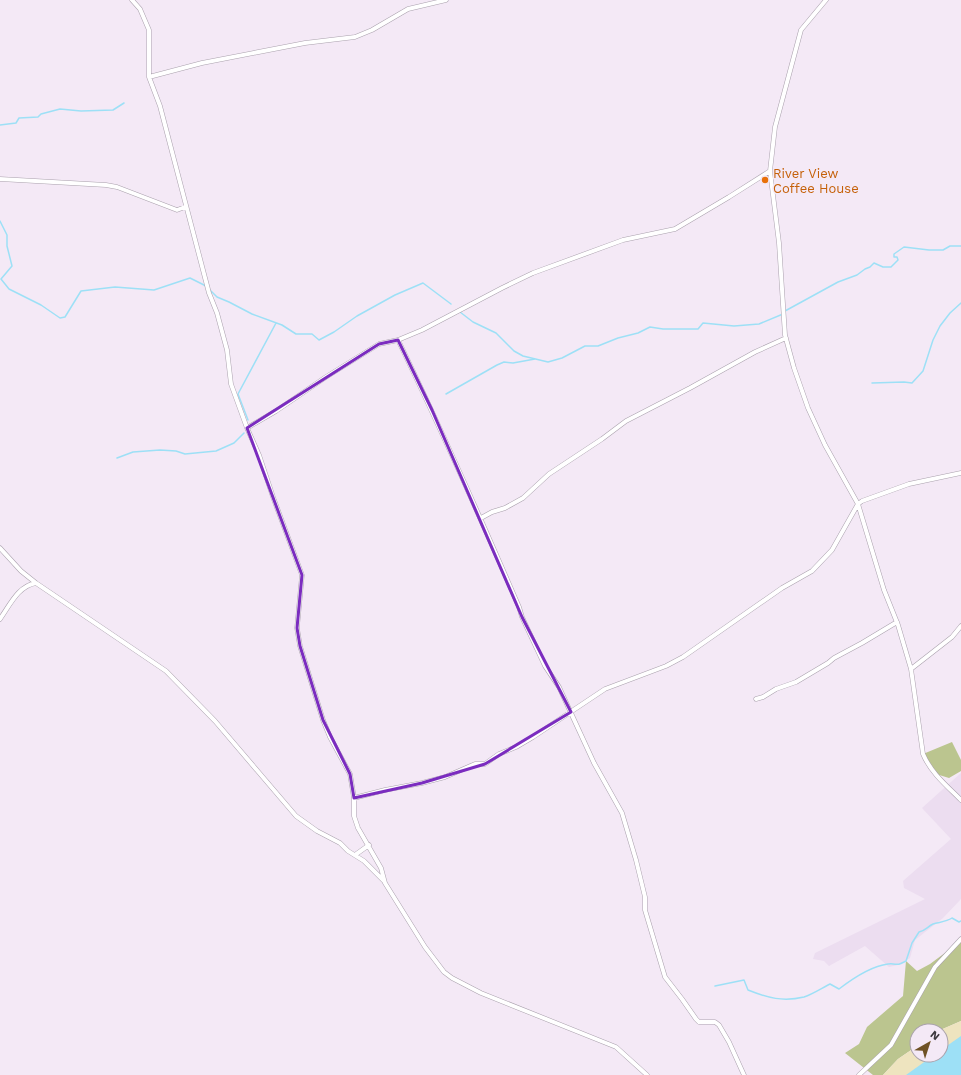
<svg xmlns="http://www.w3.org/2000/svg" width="961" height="1075" font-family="'Work Sans',sans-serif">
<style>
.built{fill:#ecddf0}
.green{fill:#bbc58f}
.sand{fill:#eee4bf}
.water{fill:#9de0f6}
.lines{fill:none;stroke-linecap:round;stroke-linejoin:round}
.stream{stroke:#9de0f6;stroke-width:1.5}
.minor-casing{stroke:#aaa1ad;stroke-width:5}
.minor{stroke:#fff;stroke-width:4}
.marked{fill:none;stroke:#7b2cbf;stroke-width:3;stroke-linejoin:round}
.food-dot{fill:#e8710a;stroke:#f4e9f6;stroke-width:1.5}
.labels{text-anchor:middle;stroke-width:3;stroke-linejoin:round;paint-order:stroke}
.food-label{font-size:13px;fill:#c56008;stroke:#f4e9f6;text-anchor:start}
</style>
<rect width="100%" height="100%" fill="#f4e9f6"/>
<path class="built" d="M961,773V899L943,918L915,940L910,958L898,965L889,967L865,946L829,966L824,961L813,959L815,953L925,899L904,888L903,881L951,839L922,808Z"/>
<path class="green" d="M952,742L961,760V771L949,778L936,774L923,754Z
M961,941V1021L938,1031H917V1046L898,1059L883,1075H873L845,1053L859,1044L867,1027L903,996L906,961L917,971L930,964Z"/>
<path class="sand" d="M961,1021V1075H883L898,1059L917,1046V1055H941V1031H938Z"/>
<path class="water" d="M961,1036V1075H906L934,1055H941V1050Z"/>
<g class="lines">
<path class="stream" d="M0,125L16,123L19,118L38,117L41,114L60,109L81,111L113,110L124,103
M0,221L7,235V246L12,266L1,279L9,289L41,305L60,318L65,317L81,291L115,287L154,290L190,278L206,286
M210,290L217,297L229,302L252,314L282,325L296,334H312L319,340L334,332L357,316L395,295L423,283L451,304
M785,311L838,282L857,275L865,269L870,267L874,263L883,267H891L898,260L897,257H894V254L904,247L929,250H943L950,246H961
M460,312L473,322L496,333L514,351L523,356L548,362L562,358L585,346H598L618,338L638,333L650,327L663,329H698L703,323L734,326L759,324L783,314
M872,383L904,382L912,383L923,371L933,340L940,326L950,313L961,303
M446,394L497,365L504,362L513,363L535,359
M248,420L238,394L276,323
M117,458L133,452L160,450L176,451L185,454L216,451L234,443L244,433
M715,986L744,980L748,990C768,998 783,1002 804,997C813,994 822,988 830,984L839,989C852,979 872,966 888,964C898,963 895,967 906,961L912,943L919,932C925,931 927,927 933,924C939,922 946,922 952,918L959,922L961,921"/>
<g class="minor-casing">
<path id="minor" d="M132,0L140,9L149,30V77L160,106L209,293L217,313L227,350L231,384L247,428L259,455L273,497L302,575L297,628L300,646L323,720L330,737L350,774L354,798
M826,0L801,30L775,127L770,171L779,243L785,335L794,368L808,408L825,445L858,504L862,501L909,484L961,473
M149,77L202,63L305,43L355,37L372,30L408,9L446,0
M0,179L106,185L117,187L177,210L185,207
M398,340C441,428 480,517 519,607L522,617L545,666L559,687L594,763L622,813L636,860L645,897V910L665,977L682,999L696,1019L699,1022H715L719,1025L729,1042L744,1075
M247,428L276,411L326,377L379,344L398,340L422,330L502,288L533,273L623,240L675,229L729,197L770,171
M481,518L492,512L505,508L523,498L549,474L602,439L626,421L690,388L755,352L786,338
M0,548L21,571L36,583L166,671L215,721L296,816L317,831L340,843L348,851L364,861L384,881
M0,619C10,605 18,586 36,583
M911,669L952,637L961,626
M756,699L763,697L776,689L796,682L828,663L834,658L862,643L897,622
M355,855L369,845
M647,1075L616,1047L481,993L452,978L444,972L425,947L385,883L381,868L358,828L354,816V798L385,790L422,783L445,777L475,764H485L499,754L516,747L533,737L605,689L666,666L683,657L782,588L812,571L832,550L858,504L884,590L898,625L911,669L923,754C931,773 947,786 961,800
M859,1075L891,1045L935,967L961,939"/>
</g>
<use href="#minor" class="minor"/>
</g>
<path class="marked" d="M398,340L432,410L522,617L571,712L485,764L422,783L354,798L350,774L323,720L300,646L297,628L302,575L247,428L379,344Z"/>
<circle class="food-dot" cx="765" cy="180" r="4"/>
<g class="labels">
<g class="food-label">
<text x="773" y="178">River View<tspan x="773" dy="15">Coffee House</tspan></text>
</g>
</g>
<g transform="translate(929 1043) rotate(39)"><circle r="19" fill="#f4e9f6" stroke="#aaa2ac"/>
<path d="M0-3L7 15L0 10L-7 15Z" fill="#6f5225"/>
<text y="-6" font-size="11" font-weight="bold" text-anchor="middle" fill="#3c383d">N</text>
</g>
</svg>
